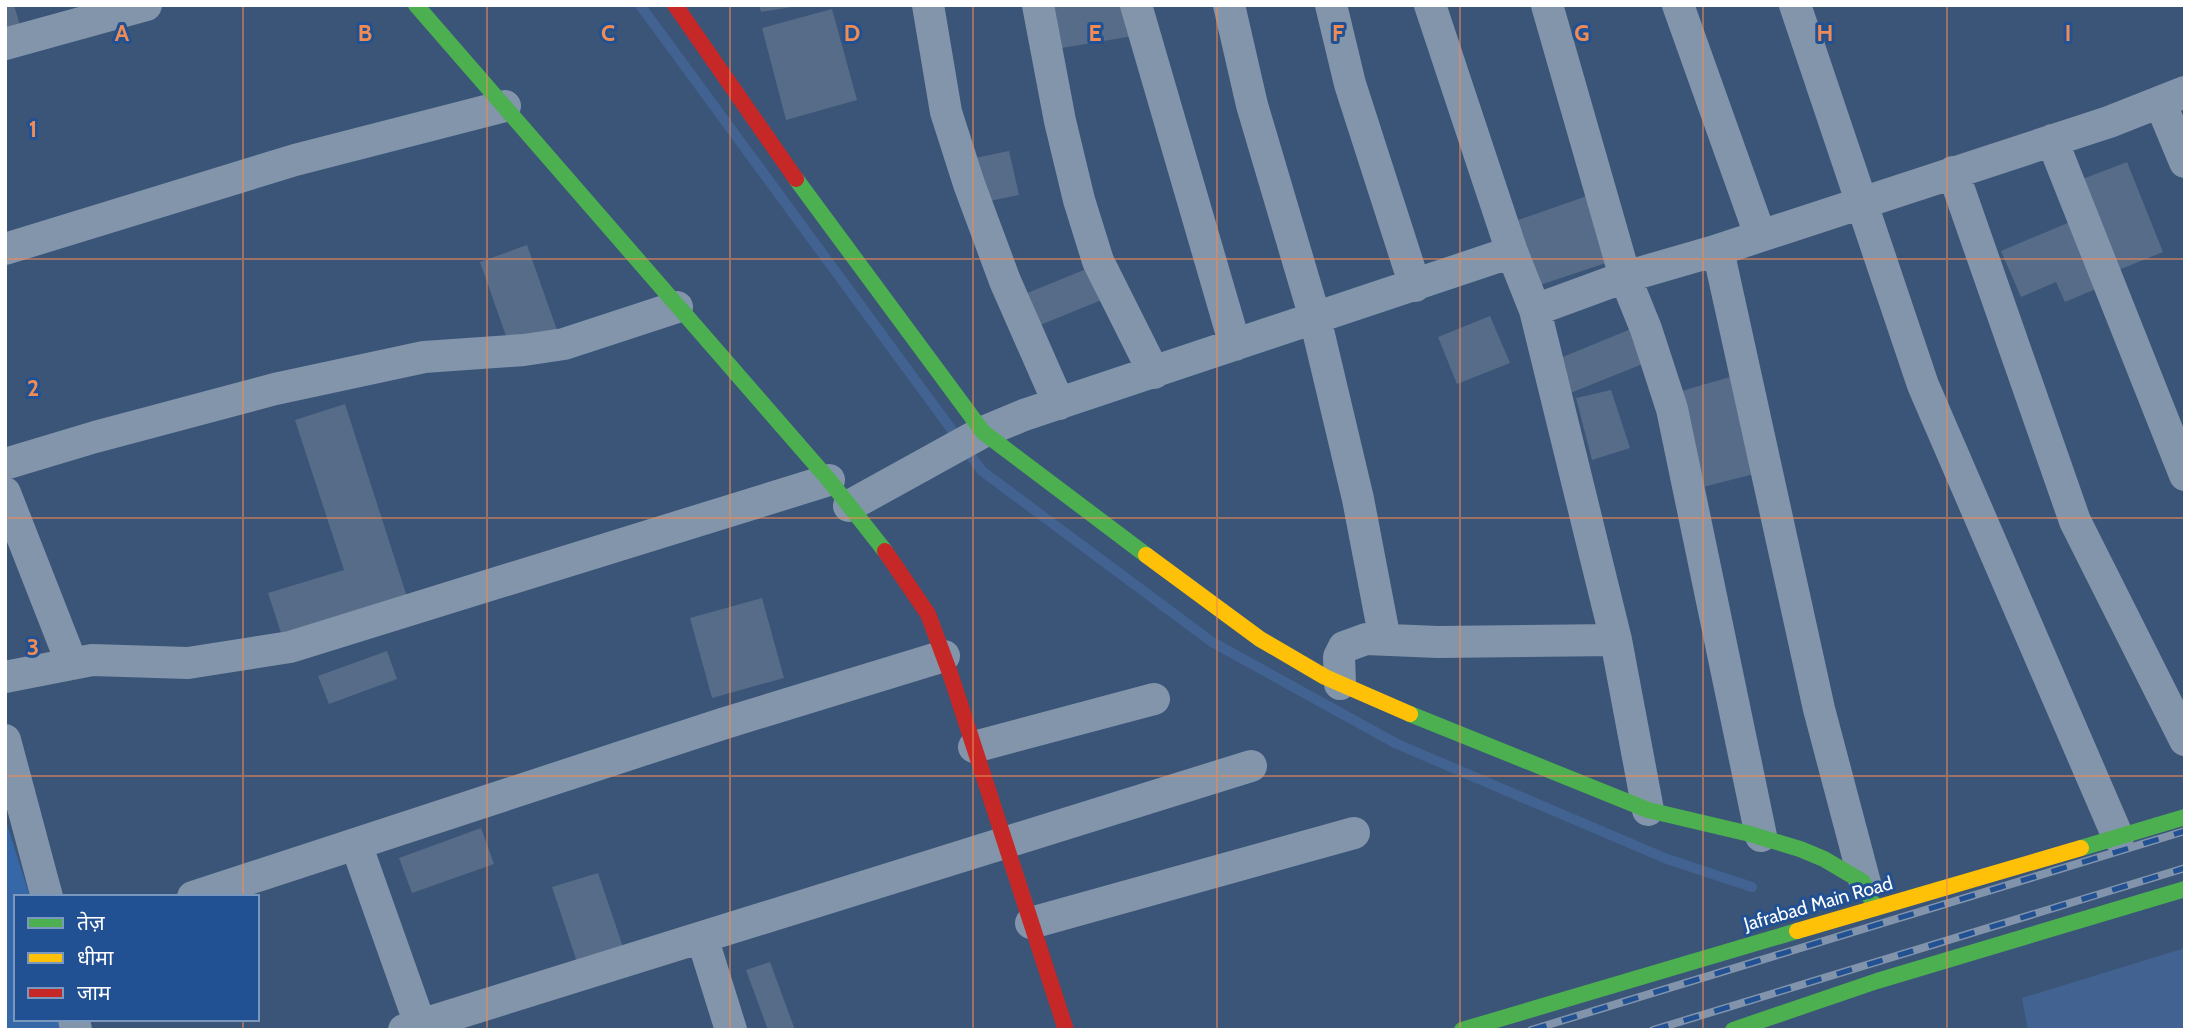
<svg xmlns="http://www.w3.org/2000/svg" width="2190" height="1035" font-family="Cabin,'Noto Sans Devanagari',sans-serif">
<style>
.green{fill:#3668a8}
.water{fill:#426391}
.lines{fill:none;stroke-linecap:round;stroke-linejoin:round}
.stream{stroke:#426391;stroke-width:10}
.building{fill:#576c88}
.street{stroke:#8395ab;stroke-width:32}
.fast{stroke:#4caf50;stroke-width:16}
.slow{stroke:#ffc107;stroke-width:16}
.jam{stroke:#c62828;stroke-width:16}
.rail-casing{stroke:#8294ab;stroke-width:8}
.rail{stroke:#215192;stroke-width:5;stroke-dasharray:16;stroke-linecap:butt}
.grid{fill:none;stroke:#ef8b55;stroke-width:2;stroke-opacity:0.55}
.labels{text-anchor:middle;stroke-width:6;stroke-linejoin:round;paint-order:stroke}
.street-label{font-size:19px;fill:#fff;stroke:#215192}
.grid-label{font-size:23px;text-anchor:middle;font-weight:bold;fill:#ef8b55;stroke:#215192;stroke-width:6;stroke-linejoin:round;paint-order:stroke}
</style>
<rect width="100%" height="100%" fill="#3b5578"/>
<path class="green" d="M5,818L30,897H16V1019H68L71,1030H5Z"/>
<path class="water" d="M2185,948V1030H2028L2022,998Z"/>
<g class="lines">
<path class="stream" d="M640,5L982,471L1212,642L1397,744L1667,859L1752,887"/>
</g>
<path class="building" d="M5,5H14L21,29L5,34Z
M759,5H792V7L761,12Z
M1054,5H1126L1133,36L1062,48Z
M832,9L857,100L786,120L762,28Z
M1009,151L1019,195L985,202L975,158Z
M2127,162L2163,252L2116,271L2080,180Z
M1587,196L1609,262L1537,286L1515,221Z
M2077,219L2105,285L2065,302L2056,282L2021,297L2001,251Z
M527,245L558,333L511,350L480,262Z
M1096,265L1109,297L1033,328L1020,296Z
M1490,316L1510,363L1457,384L1438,337Z
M1631,329L1645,363L1568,394L1553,361Z
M1737,375L1762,472L1695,489L1678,392Z
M1611,390L1630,448L1592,460L1576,398Z
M345,404L408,600L283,639L268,593L344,570L295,420Z
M762,598L784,678L712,698L690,618Z
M387,651L397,679L329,704L318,676Z
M481,828L494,864L412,893L399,858Z
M598,873L623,947L577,962L552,887Z
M770,962L795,1030H768L746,970Z"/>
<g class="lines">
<path class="street" d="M928,5L946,112L969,184L1005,281L1059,404
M1038,5L1060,121L1079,200L1098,261L1154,373
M1136,5L1235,345
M1229,5L1252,105L1315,318L1358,499L1385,640
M1331,5L1350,84L1415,286
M1430,5L1512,252L1535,310L1616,640L1648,810
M1547,5L1625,277L1646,329L1672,409L1761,836
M1678,5L1760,235
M1795,5L1923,385L2118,837
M5,44L146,5
M2160,102L2185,162
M2052,140L2185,475
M1953,172L2075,521L2185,740
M5,249L295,160L505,106
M1718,250L1819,709L1865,883
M1535,310L1625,277L1718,250L2109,122L2185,92
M5,464L95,437L275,389L424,357L524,350L564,344L677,307
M5,493L72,664
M849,506L983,432L1024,415L1512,252
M5,677L92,660L188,663L290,647L829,480
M1340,684L1339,657L1344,647L1366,639L1438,642L1616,640
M5,740L47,897
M974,747L1154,699
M356,844L422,1030
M193,897L722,724L944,656
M1031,923L1354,833
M702,937L731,1030
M74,1019L76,1030
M404,1030L1251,766"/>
<path class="fast" d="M416,5L829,480L885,551
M796,179L983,432L1146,555
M1410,714L1648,810L1750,834L1800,849L1824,859L1863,882L1875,908
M2081,848L2185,817
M1462,1030L1797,931
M1733,1030L1877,981L2185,889"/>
<path class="slow" d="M1146,555L1260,639L1325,677L1410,714
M1797,931L2081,848"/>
<path class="jam" d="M675,5L796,179
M885,551L928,614L951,676L1066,1030"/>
<g class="rail-casing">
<path id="rail" d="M1531,1030L2185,831
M1653,1030L2185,868"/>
</g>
<use href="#rail" class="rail"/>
</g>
<path class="grid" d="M243,5V897M487,5V1030M730,5V1030M973,5V1030M1217,5V1030M1460,5V1030M1703,5V1030M1947,5V1030M5,259H2185M5,518H2185M5,776H2185M243,1019V1030"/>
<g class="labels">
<g class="street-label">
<text transform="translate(1818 903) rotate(-16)" y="7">Jafrabad Main Road</text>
</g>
</g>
<g class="grid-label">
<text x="122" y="41">A</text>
<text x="365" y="41">B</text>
<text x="608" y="41">C</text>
<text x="852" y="41">D</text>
<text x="1095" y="41">E</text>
<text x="1338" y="41">F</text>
<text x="1582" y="41">G</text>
<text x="1825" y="41">H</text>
<text x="2068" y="41">I</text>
<text x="33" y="137">1</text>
<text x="33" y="396">2</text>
<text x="33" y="655">3</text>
</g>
<rect width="2190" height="1035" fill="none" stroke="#ffffff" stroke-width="14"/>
<rect x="14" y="895" width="245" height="126" fill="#215192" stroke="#7a97be" stroke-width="2"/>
<rect x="28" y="918" width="35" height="10" fill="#4caf50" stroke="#7a97be" stroke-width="2"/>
<text x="77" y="930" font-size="21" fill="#ffffff">तेज़</text>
<rect x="28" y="953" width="35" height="10" fill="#ffc107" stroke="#7a97be" stroke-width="2"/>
<text x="77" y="965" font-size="21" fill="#ffffff">धीमा</text>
<rect x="28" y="988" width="35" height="10" fill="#c62828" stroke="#7a97be" stroke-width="2"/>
<text x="77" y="1000" font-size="21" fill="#ffffff">जाम</text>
</svg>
